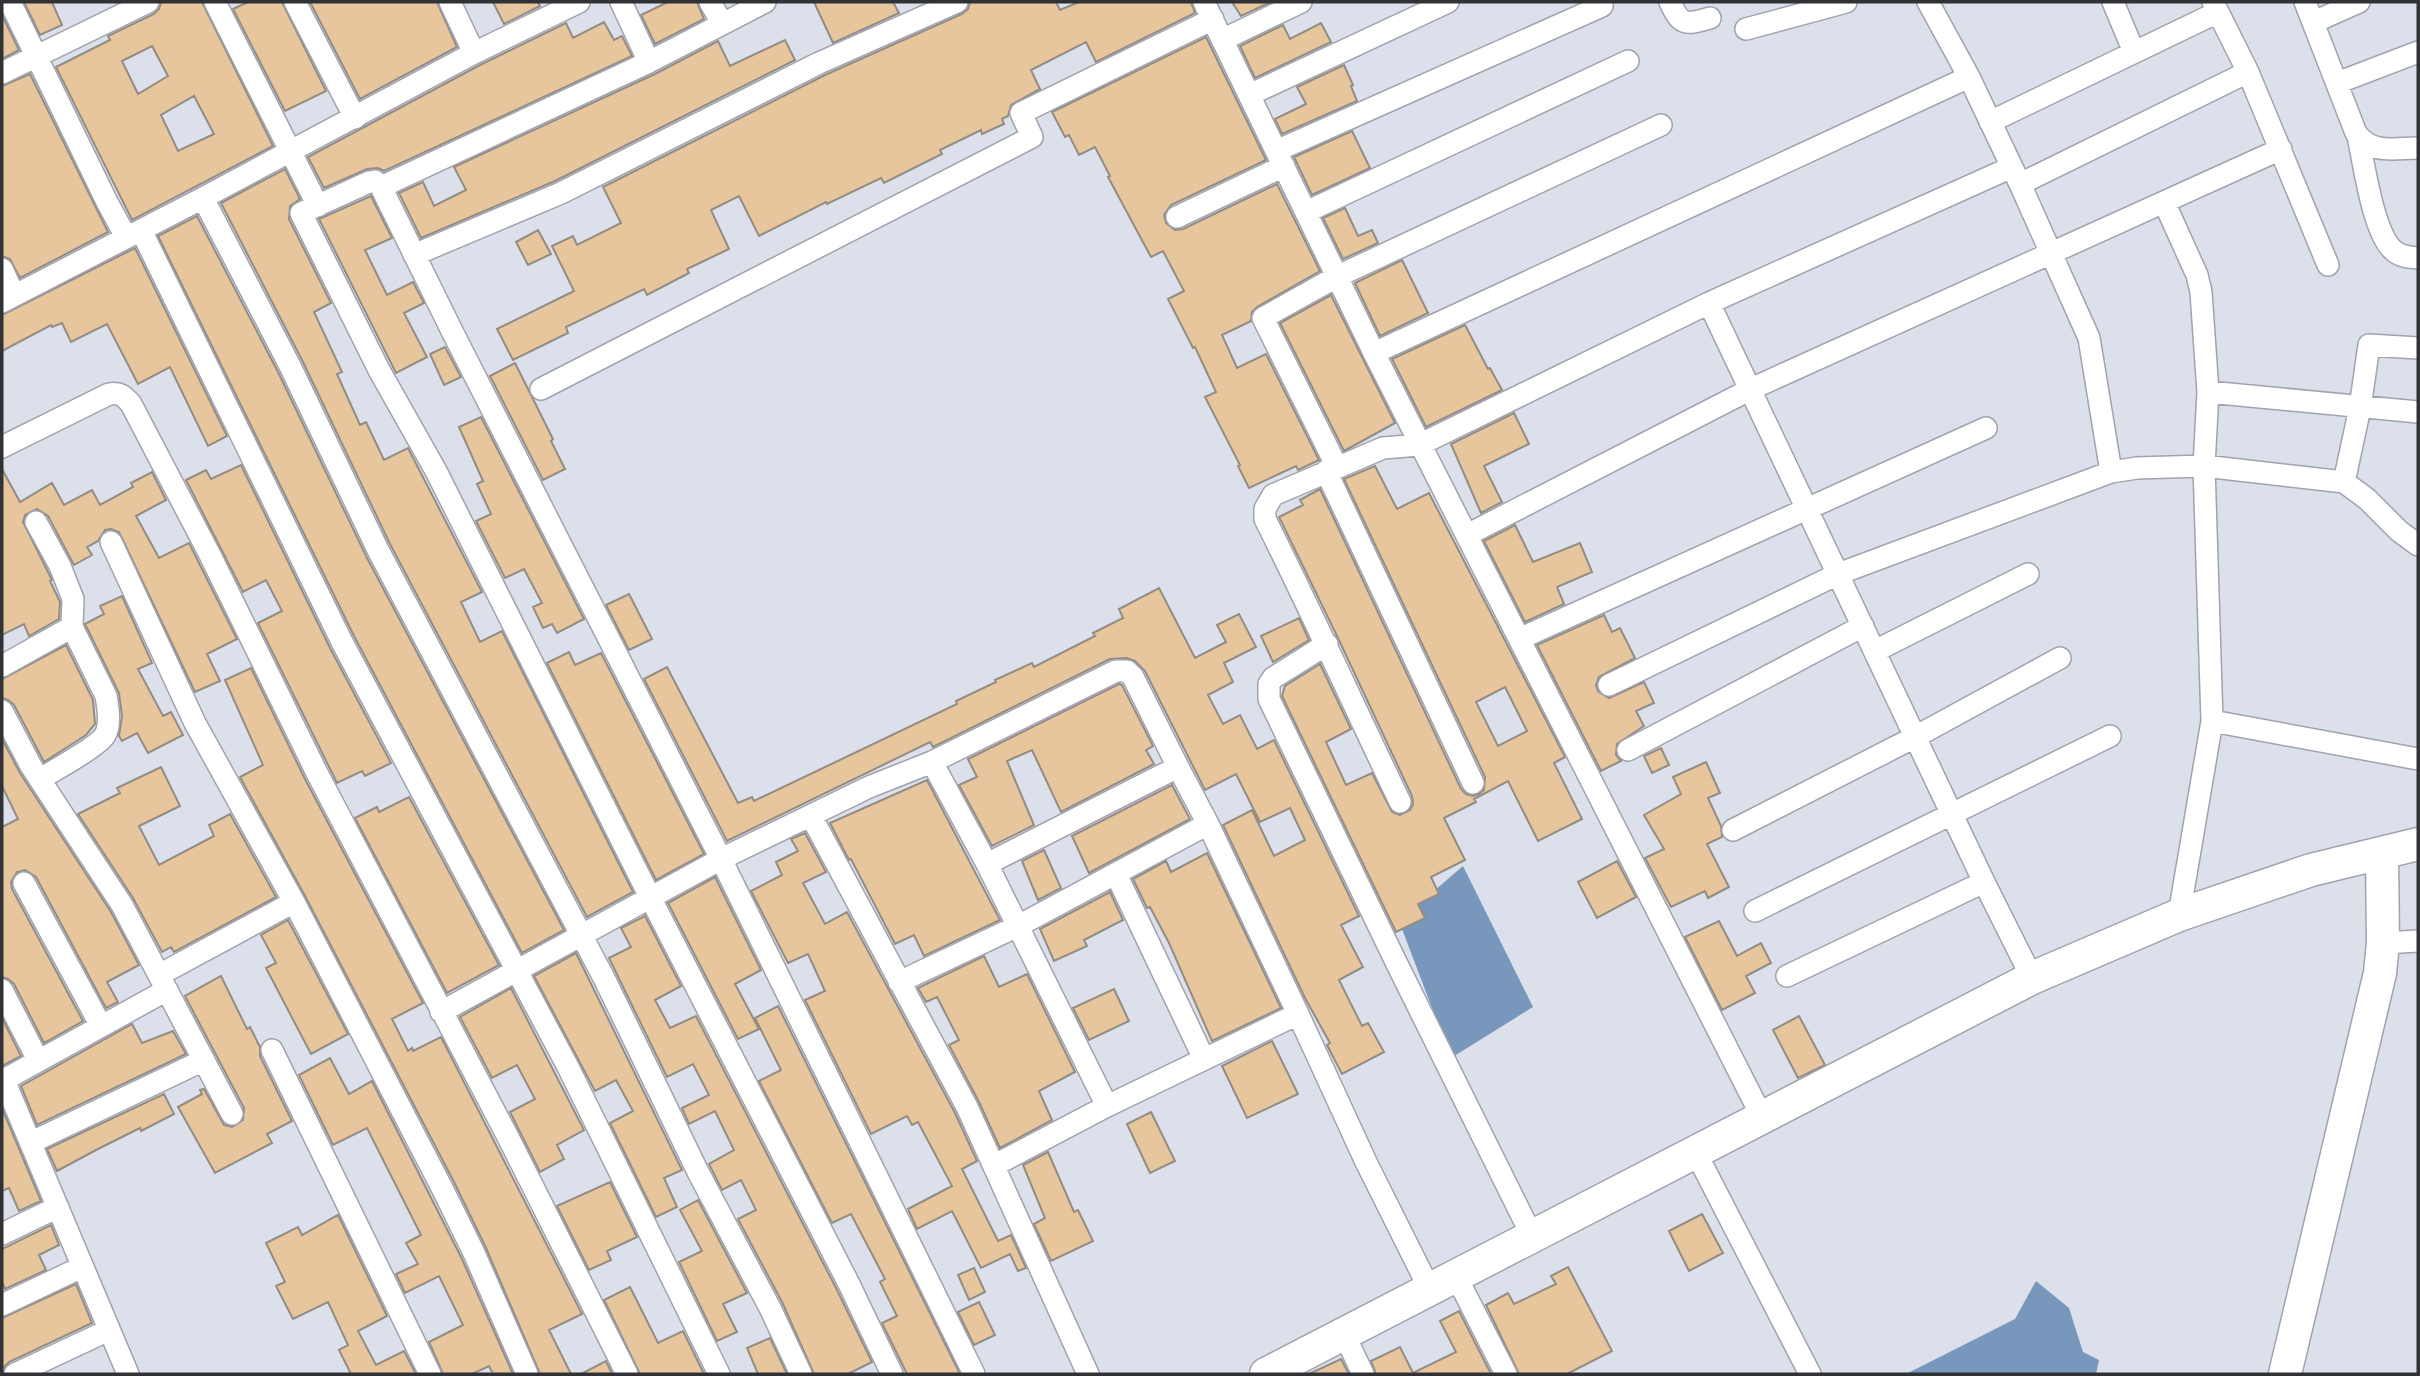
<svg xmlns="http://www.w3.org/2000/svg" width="2420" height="1376" font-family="Merriweather,serif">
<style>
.water{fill:#7897bd}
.building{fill:#e7c69d;stroke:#938c83;stroke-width:2;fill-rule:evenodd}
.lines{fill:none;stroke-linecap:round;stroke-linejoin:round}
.street-casing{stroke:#a0a3ae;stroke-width:24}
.secondary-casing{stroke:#a0a3ae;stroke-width:35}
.street{stroke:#fff;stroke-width:21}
.secondary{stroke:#fff;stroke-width:32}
</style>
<rect width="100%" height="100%" fill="#dce0eb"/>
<path class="water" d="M1463,866L1533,1007L1451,1058L1399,921Z
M2036,1281L2069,1308L2083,1352L2099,1360L2096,1374H1906L2015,1319Z"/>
<path class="building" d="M24,2H52L62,25L40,35Z
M161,2H202L273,146L132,220L56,67L110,40L108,36L154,14L159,9ZM152,46L168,76L138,94L122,61ZM194,96L214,134L178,151L161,115Z
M248,2H282L326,91L285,111L233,9Z
M310,2H437L457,47L360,99Z
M493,2H538L540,6L504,24Z
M668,2H697L704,19L655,44L641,15Z
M814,2H893L899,13L833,43Z
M970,2H1056L1060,10L1079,2H1191L1195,13L1096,62L1086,42L1031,70L1040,89L1011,105L1008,116L1002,119L1004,124L982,134L981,130L940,150L942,154L884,183L881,178L827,204L826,202L759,236L739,196L711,210L729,249L687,269L689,273L647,295L644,289L566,327L568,333L513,360L497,329L574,291L552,246L573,236L577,245L621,223L603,187L825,75L962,14L968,9Z
M1232,2H1271L1241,16Z
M2,15L19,50L2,59Z
M604,22L614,40L622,36L632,56L384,171L378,168L367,169L324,188L308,157L480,65L566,23L573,38Z
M1321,23L1331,42L1255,78L1240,46L1283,25L1290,39Z
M1206,37L1266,160L1171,205L1164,215L1166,223L1175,230L1183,229L1277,184L1320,271L1257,307L1252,312L1251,321L1222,335L1237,368L1266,354L1319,460L1298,470L1296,466L1249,488L1238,466L1240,465L1205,397L1216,392L1195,347L1193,348L1168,299L1184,291L1163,251L1151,257L1108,177L1110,176L1095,147L1079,155L1069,135L1065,137L1052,112Z
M785,40L795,60L555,181L421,238L399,193L423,182L434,206L466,190L454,167L655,74L718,41L730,66Z
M1344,65L1353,85L1351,86L1357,101L1282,134L1275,119L1306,104L1297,87Z
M30,74L108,232L20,278L10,259L2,256V86Z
M1352,131L1370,168L1312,195L1294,157Z
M285,169L300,199L290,206L289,219L331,303L314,312L342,372L337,374L360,425L366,422L384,460L408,448L482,592L461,602L480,642L502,631L633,892L587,917L390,544L303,362L221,203Z
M371,196L392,238L365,250L387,295L413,282L424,303L404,313L427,357L396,373L319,219Z
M1345,208L1358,236L1372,230L1378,243L1343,259L1323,218Z
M197,216L279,374L366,556L564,930L522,953L354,636L158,236Z
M538,230L551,254L528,265L516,242Z
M135,248L227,436L208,446L170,367L138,384L107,324L71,342L62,323L52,327L51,325L2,351V315Z
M1402,260L1428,313L1380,336L1355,283Z
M1331,295L1395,423L1344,451L1280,323Z
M1465,325L1488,369L1490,368L1502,390L1426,427L1392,359Z
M445,347L461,377L444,385L430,354Z
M515,363L553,439L551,441L565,469L543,480L490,376Z
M1514,413L1529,444L1484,466L1502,502L1481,513L1451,444Z
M481,417L584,619L557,633L552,624L543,628L533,607L542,603L524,569L505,578L476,521L491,514L477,484L483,481L459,427Z
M241,465L330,648L391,763L365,776L362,771L337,783L258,623L282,611L266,580L243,592L186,480L206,470L211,479Z
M1375,466L1397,509L1429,493L1565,757L1554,763L1582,819L1538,841L1508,781L1474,799L1476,802L1444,818L1465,860L1431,877L1439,894L1418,904L1425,918L1396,932L1282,696L1285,686L1320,664L1351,729L1326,742L1346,785L1372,773L1392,812L1400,815L1410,810L1413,804L1412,796L1338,638L1279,517L1303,505L1300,500L1320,489L1461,789L1466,794L1473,796L1479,794L1484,790L1485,777L1344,479ZM1505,687L1527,731L1498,746L1476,702Z
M2,469L20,502L52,483L64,505L92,490L100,505L133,487L131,483L152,472L166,500L136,516L159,558L189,543L237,639L207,654L220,681L195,692L119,532L111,529L105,530L98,541L87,547L92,555L74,565L48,516L37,509L25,515L23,522L52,580L50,581L60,602L59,619L29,636L24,624L2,635Z
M1515,525L1533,562L1580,543L1592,572L1557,587L1564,604L1525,622L1484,541Z
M1159,588L1195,658L1226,642L1217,625L1239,614L1256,647L1224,663L1233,682L1208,695L1223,724L1240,715L1257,749L1274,740L1359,916L1341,925L1363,967L1339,980L1362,1026L1368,1023L1384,1052L1342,1074L1327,1045L1330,1043L1305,998L1223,825L1252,810L1274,856L1305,840L1290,808L1260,822L1236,774L1205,790L1145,671L1135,661L1127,658L1110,659L933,747L930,742L727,841L644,679L667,667L738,803L752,797L754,801L957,704L956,701L996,682L995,680L1032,663L1034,667L1095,636L1093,633L1123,618L1119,609Z
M629,594L652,639L629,650L606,605Z
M122,596L152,663L138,669L163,716L171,712L183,735L148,753L137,733L122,741L119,736L122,716L119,693L85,624L104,614L100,606Z
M1604,615L1612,632L1620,628L1635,658L1599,677L1596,685L1598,691L1609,698L1644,682L1654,703L1636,711L1644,726L1617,744L1616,755L1621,761L1601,771L1537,645Z
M1299,618L1309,640L1273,662L1261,636Z
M66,645L93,700L95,724L86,735L44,762L14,705L8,700L2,698V679Z
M569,652L575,665L601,653L704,854L656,880L547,663Z
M251,668L305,779L423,1003L392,1019L408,1051L412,1048L413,1051L441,1037L582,1314L549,1330L571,1374H540L486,1248L455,1184L305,896L240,777L263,765L225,680Z
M1119,684L1122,685L1153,746L1146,750L1154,764L1061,812L1032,750L1007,761L1034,825L992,846L959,785L977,777L968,759Z
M2,739L20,773L111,912L139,965L107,982L118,1002L106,1008L36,877L25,870L17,872L11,882L12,889L83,1021L44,1043L14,984L8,979L2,977V827L18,819L2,786Z
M1661,748L1669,765L1652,773L1644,756Z
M1706,762L1720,793L1708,798L1721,826L1722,837L1707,844L1729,887L1708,898L1705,891L1671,907L1645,858L1664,849L1644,815L1681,794L1673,777Z
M161,767L180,806L139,826L159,865L214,836L209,825L230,814L276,897L174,952L171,947L162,952L133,898L78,814L120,793L117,788Z
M927,780L1000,920L924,956L914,935L895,944L851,859L849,860L830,823Z
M1172,785L1190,819L1089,873L1072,836Z
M409,797L499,965L447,993L355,818L377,807L379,812Z
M805,833L826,872L803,883L825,924L847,912L955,1113L977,1161L962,1169L998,1241L1011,1235L1026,1268L1018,1271L1010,1254L981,1268L952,1211L917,1229L908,1209L952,1186L918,1122L912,1125L907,1116L871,1134L805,1000L825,991L808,954L788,963L751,891L782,875L776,862L798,851L791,839Z
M1044,850L1061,888L1038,900L1022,861Z
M1207,853L1281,1008L1212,1041L1169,943L1150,907L1147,908L1133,879L1166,861L1171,872Z
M1617,861L1636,897L1597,918L1578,882Z
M715,877L761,970L735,984L759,1029L738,1039L668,903Z
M1110,892L1123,920L1084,940L1087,946L1054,961L1040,929Z
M645,916L681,986L655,1000L670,1028L696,1016L837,1290L872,1362L848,1374H814L782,1302L738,1219L756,1210L741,1180L722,1190L709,1164L734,1150L715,1111L689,1124L682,1108L709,1095L693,1064L667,1077L609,958L631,947L621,928Z
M288,920L348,1034L311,1054L266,968L276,963L261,935Z
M1719,921L1737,956L1761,943L1771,963L1746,976L1755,993L1722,1010L1685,937Z
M576,953L682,1170L664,1178L677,1207L656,1217L610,1123L633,1111L616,1080L595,1091L534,976Z
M984,956L999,987L1027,974L1075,1072L1039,1091L1052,1120L1000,1148L979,1102L949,1045L959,1040L937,997L926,1002L918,988Z
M221,976L247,1029L250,1027L260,1047V1056L292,1121L267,1134L272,1143L215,1173L178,1107L202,1094L200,1090L204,1089L224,1125L232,1127L243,1120L244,1108L185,996Z
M511,988L584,1130L557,1145L564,1159L540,1172L510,1112L535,1099L517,1065L492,1078L460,1017Z
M1114,989L1129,1021L1089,1040L1073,1008Z
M778,1006L960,1374H907L882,1323L897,1316L880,1282L885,1279L851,1214L832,1223L759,1081L781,1070L755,1018Z
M1799,1016L1825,1065L1798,1078L1773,1030Z
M2,1018L21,1056L2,1066Z
M132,1024L142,1043L173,1031L186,1054L37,1125L21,1086Z
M1272,1041L1298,1094L1247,1118L1222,1066Z
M330,1058L349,1094L372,1081L462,1259L513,1374H493L489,1366L472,1374H443L429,1342L463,1325L439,1276L405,1293L396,1274L418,1264L406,1243L421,1235L367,1128L333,1145L299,1075Z
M164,1094L174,1114L141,1131L140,1128L96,1150L57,1171L47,1149Z
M2,1108L41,1201L19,1211L9,1188L2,1191Z
M1151,1112L1175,1161L1150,1173L1127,1124Z
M1048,1152L1074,1212L1078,1210L1093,1241L1051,1261L1034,1224L1045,1218L1023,1165Z
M610,1182L637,1237L607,1251L611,1260L589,1270L557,1206Z
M698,1200L747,1293L723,1304L737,1332L717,1341L679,1262L702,1251L680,1210Z
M1702,1214L1723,1253L1689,1271L1669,1231Z
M338,1215L387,1316L358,1331L376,1365L404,1351L416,1374H351L339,1350L348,1345L328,1302L293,1319L276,1286L285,1282L266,1243L298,1227L302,1235Z
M51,1225L59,1245L39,1255L46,1270L5,1289L2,1282V1249Z
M1568,1267L1612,1351L1567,1374H1519L1486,1305L1508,1293L1514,1304L1556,1284L1551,1276Z
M974,1268L985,1292L969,1300L958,1275Z
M76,1284L92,1323L9,1362L4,1367L2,1374V1318Z
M630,1287L658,1343L683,1331L704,1374H640L604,1300Z
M979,1302L995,1335L974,1345L958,1312Z
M1459,1311L1491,1374H1376L1371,1361L1400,1347L1413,1373L1456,1352L1440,1321Z
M770,1338L787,1374H758L747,1348Z
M1341,1359L1349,1374H1309Z
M606,1361L612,1374H581Z"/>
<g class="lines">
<g class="street-casing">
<path id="street" d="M10,2L107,202L126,237
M215,2L318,206
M295,2L355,118
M450,2L474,53
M621,2L649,62
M710,2L722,23
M765,2L649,62L381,187L375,181L369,182L301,213L379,370L436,471L650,897L849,1284L892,1374
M1204,2L1374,353L1969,77L2020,184L2089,338L2111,472
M1670,2C1681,26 1685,25 1710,18
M1928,2L1969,77
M2113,2L2134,52
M2213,2L2248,72L2328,265
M2305,2L2356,133C2372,155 2394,148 2418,148
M2314,22L2359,2
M1746,29L1846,2
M1222,40L1301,2
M2,73L148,2
M2337,83L2418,52
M1249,95L1448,2
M1990,122L2218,12
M2358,136C2364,164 2373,232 2393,250C2400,257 2409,257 2418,258
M1276,151L1602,6
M2020,184L2248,72
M381,187L452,331L721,859L974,1374
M203,198L291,368L378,550L604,978L698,1172L770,1308L801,1374
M2164,202L2197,275L2201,292L2208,392L2204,466L2212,721L2179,915
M1306,212L1628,61
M1177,217L1284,166
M141,230L342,642L568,1067L719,1374
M414,255L561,193L819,63L957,2
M2,269L14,295
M2,302L203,198L474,53L579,2
M1709,303L1984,882L2032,978
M1374,353L1762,1117
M541,389L1032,137L1021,113L1213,19
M2208,392L2418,412
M2,447L109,394C120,392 124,396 131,404L210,555L317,773L509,1139L627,1374
M1337,467L1263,318L1338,276L1661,125
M1326,471L1473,783
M2344,482L2360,408L2369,345L2418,348
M36,522L60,566L73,599L72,627L106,696C108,707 111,725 105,735C99,746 53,771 40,779
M1467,535L1751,389L2281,149
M111,542L195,723L294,902L443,1190L474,1253L527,1374
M1519,639L1986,428
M1327,644L1273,678L1269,684V699L1396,962L1533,1238
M1875,651L2028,574
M2,666L72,627
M1609,685L1838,574L2111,472L2137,468L2204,466L2344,482L2367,499L2399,531L2418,545
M2,711L31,766L122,905L232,1114
M2212,721L2418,759
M1628,750L1863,626
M932,762L987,864L1107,1106
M1400,802C1355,708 1312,613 1265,519V509L1273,495L1383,448L1419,445L1709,303L2012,167
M811,816L967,1107L1088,1374
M1733,830L1915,737L2060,658
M987,864L1178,767L1208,824L1298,1014
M1116,874L1204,1059
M24,883L101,1026
M1755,911L2110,736
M2383,943L2418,941
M159,975L294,902
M1787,976L1984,882
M899,982L1018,926L1208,824
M2,990L38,1060
M441,1012L721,859L869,787L932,762L1116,671H1127L1133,677L1178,767
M272,1050L430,1374
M4,1080L128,1374
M2,1081L167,990
M32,1142L204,1060
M1696,1153L1810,1374
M995,1165L1107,1106L1298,1014L1366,1162L1430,1290
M2,1234L58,1207
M1456,1276L1506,1374
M2,1305L82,1267
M1344,1334L1363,1374
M15,1374L109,1330"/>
</g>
<g class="secondary-casing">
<path id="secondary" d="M1266,1374L2032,978L2179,915L2311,870L2418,844
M2285,1374L2380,973L2383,943L2382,854"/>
</g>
<use href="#street" class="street"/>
<use href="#secondary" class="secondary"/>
</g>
<rect width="2420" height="1376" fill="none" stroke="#303236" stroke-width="7"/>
</svg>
